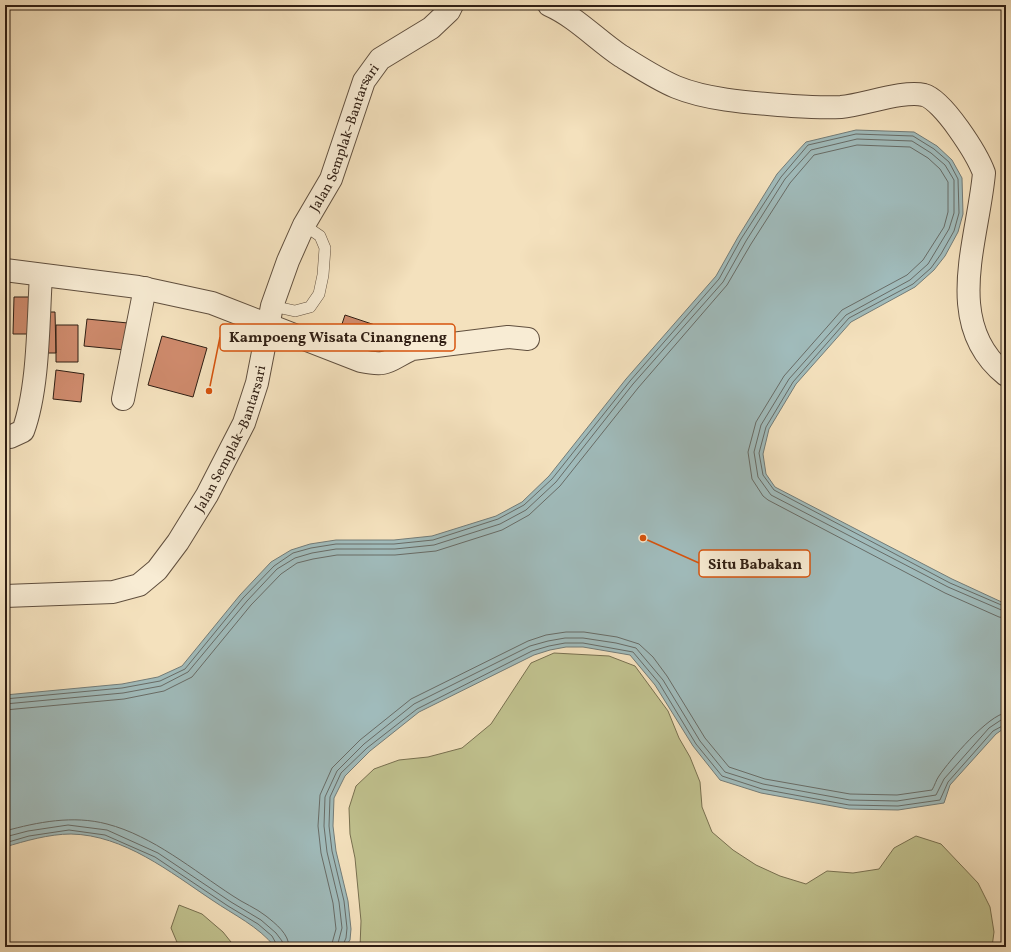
<svg xmlns="http://www.w3.org/2000/svg" width="1011" height="952" font-family="Vollkorn,serif">
<style>
.green{fill:#c0c18e;stroke:#787050}
.water{fill:#a0bbbb;stroke:#737c78}
.lines{fill:none;stroke-linecap:round;stroke-linejoin:round}
.shore{stroke:#686c67;stroke-width:1}
.building{fill:#ce8a6c;stroke:#2f1e13}
.lane-casing{stroke:#604f3e;stroke-width:12}
.street-casing{stroke:#604f3e;stroke-width:24}
.lane{stroke:#f8ecd4;stroke-width:11}
.street{stroke:#f8ecd4;stroke-width:22}
.labels{text-anchor:middle;stroke-width:4;stroke-linejoin:round;paint-order:stroke}
.street-label{font-size:14px;fill:#2f1e13;stroke:#f8ecd4}
.leader{fill:none;stroke:#d6530d;stroke-width:1.5}
.callout-dot{fill:#d6530d;stroke:#f8ecd4;stroke-width:1.5}
.callout{fill:#f8ecd4;stroke:#d6530d;stroke-width:1.5}
.callout-label{font-size:15px;text-anchor:middle;font-weight:bold;fill:#2f1e13}
</style>
<rect width="100%" height="100%" fill="#f4e1bd"/>
<filter id="stains"><feTurbulence type="fractalNoise" baseFrequency=".005" numOctaves="4"/><feColorMatrix values="0 0 0 0 .2 0 0 0 0 .09 0 0 0 0 .02 0 0 0 .5 -.17"/></filter>
<radialGradient id="worn" r=".72"><stop offset=".6" stop-color="#630" stop-opacity="0"/><stop offset="1" stop-color="#630" stop-opacity=".3"/></radialGradient>
<path class="green" d="M554,653L609,656L635,666L668,711L679,738L690,757L700,782L702,807L712,832L733,850L756,865L780,876L806,884L827,871L853,873L879,869L894,848L916,836L941,844L978,883L990,907L994,932L992,947H360L361,921L355,858L350,834L349,808L356,786L374,769L399,760L428,757L462,748L491,724L531,663Z
M179,905L202,914L223,932L235,947H179L171,928Z"/>
<path class="water" d="M856,130L914,132L937,146L952,160L962,178L963,214L958,232L945,256L934,270L915,287L851,322L796,384L769,429L763,454L766,474L775,487L952,579L1006,604V727L996,734L950,785L944,803L898,810L849,809L761,793L720,780L693,746L655,685L630,655L583,647H566L550,650L534,655L419,712L370,751L345,776L334,798L333,826L336,851L348,901L351,929L350,940L345,947H275C258,926 234,915 212,900C170,872 124,835 71,834C49,834 25,841 5,847V695L122,684L158,677L182,666L240,595L271,562L291,550L310,544L336,540H394L432,536L496,516L522,502L549,476L626,379L716,276L738,237L777,174L793,156L806,142Z"/>
<g class="lines">
<path class="shore" d="M5,699L122,688L160,681L185,669L243,598L274,566L293,553L311,548L336,544H394L433,540L498,519L524,505L552,479L630,381L719,279L741,239L781,177L808,145L856,134L913,136L934,149L949,162L958,179L959,213L954,231L941,254L931,268L913,284L849,318L793,382L766,427L759,453L763,475L774,490L950,583L1006,607
M5,704L123,693L161,686L188,672L247,601L277,569L295,558L312,553L336,549H395L434,545L500,524L526,510L556,482L633,384L723,282L746,241L785,179L811,150L857,139L912,141L931,153L945,165L954,180V213L949,229L928,264L910,280L846,315L789,379L761,425L754,452L758,477L771,495L948,587L1006,612
M5,710L124,699L164,691L192,677L251,605L281,574L297,563L313,559L337,555H395L436,551L502,530L529,515L560,486L638,388L727,285L751,244L790,183L814,155L857,145L910,147L928,158L940,169L948,182V212L944,227L923,260L907,275L842,310L784,376L756,422L748,452L752,479L763,496L768,500L945,593L999,617L1006,618
M5,831C38,822 73,815 107,824C153,836 193,870 233,896C243,903 256,908 266,916C276,924 289,934 289,947
M5,837L28,831L68,825L107,830L158,853L231,902L261,920L276,933L282,941L283,947
M5,843L29,836L69,830L105,835L155,857L228,906L258,924L272,936L278,947
M331,947L336,929L333,903L321,853L318,826L320,795L332,768L360,740L411,699L528,641L546,635L566,632H584L617,637L639,644L653,657L667,676L705,738L729,767L765,779L850,794L897,795L932,790C935,785 936,780 939,776C949,761 989,714 1006,713
M337,947L342,928L339,902L327,852L324,826L325,797L337,771L364,744L414,704L530,646L548,641L565,638H583L616,643L636,648L663,680L700,741L725,772L763,784L850,800L897,801L936,795L944,779L989,728L1001,720L1006,719
M342,947L346,938L347,928L344,901L332,851L329,826L330,797L341,773L367,748L417,709L532,651L549,646L565,643H583L633,652L659,683L696,744L722,776L762,789L849,805L898,806L940,800L948,782L993,731L1006,724"/>
</g>
<path class="building" d="M14,297H30V334H13Z
M39,312H55L56,353H39Z
M345,315L387,329L378,356L336,342Z
M87,319L128,323L125,350L84,346Z
M56,325H78V362H56Z
M162,336L207,348L193,397L148,385Z
M56,370L84,374L81,402L53,399Z"/>
<g class="lines">
<g class="lane-casing">
<path id="lane" d="M272,306L295,311L310,307L319,294L323,275L325,248L320,236L304,225"/>
</g>
<g class="street-casing">
<g id="street">
<path d="M549,5C576,17 597,40 621,56C639,67 657,79 676,87C710,101 756,103 792,106C808,107 825,108 841,107C864,105 903,90 924,95C943,100 977,154 984,173C978,241 942,324 1006,375"/>
<path d="M5,270L138,287L212,303L361,361C390,367 388,360 412,349L508,337L528,339"/>
<path d="M123,399L145,288"/>
<path d="M5,437H10L23,431C39,388 38,321 41,275"/>
<path id="s1" d="M5,596L113,592L139,585L157,570L178,542L207,495L244,423L257,383L272,306L288,261L304,225L331,179L364,81L380,59L431,28L449,11L452,5"/>
</g>
</g>
<use href="#lane" class="lane"/>
<use href="#street" class="street"/>
</g>
<g class="labels">
<g class="street-label">
<text dy="5" stroke="none"><textPath href="#s1" startOffset="634">Jalan Semplak–Bantarsari</textPath></text>
<text dy="5" stroke="none"><textPath href="#s1" startOffset="310">Jalan Semplak–Bantarsari</textPath></text>
</g>
</g>
<path class="leader" d="M209 391L220 337M643 538L699 563"/>
<g class="callout-dot">
<circle cx="209" cy="391" r="4"/>
<circle cx="643" cy="538" r="4"/>
</g>
<g class="callout">
<rect x="220" y="324" width="235" height="27" rx="4"/>
<rect x="699" y="550" width="111" height="27" rx="4"/>
</g>
<g class="callout-label">
<text x="338" y="342">Kampoeng Wisata Cinangneng</text>
<text x="755" y="569">Situ Babakan</text>
</g>
<rect width="1011" height="952" fill="none" stroke="#f4e1bd" stroke-width="20"/>
<rect x="6" y="6" width="999" height="940" fill="none" stroke="#2f1e13" stroke-width="2"/>
<rect x="10" y="10" width="991" height="932" fill="none" stroke="#2f1e13"/>
<rect width="100%" height="100%" filter="url(#stains)"/>
<rect width="100%" height="100%" fill="url(#worn)"/>
</svg>
